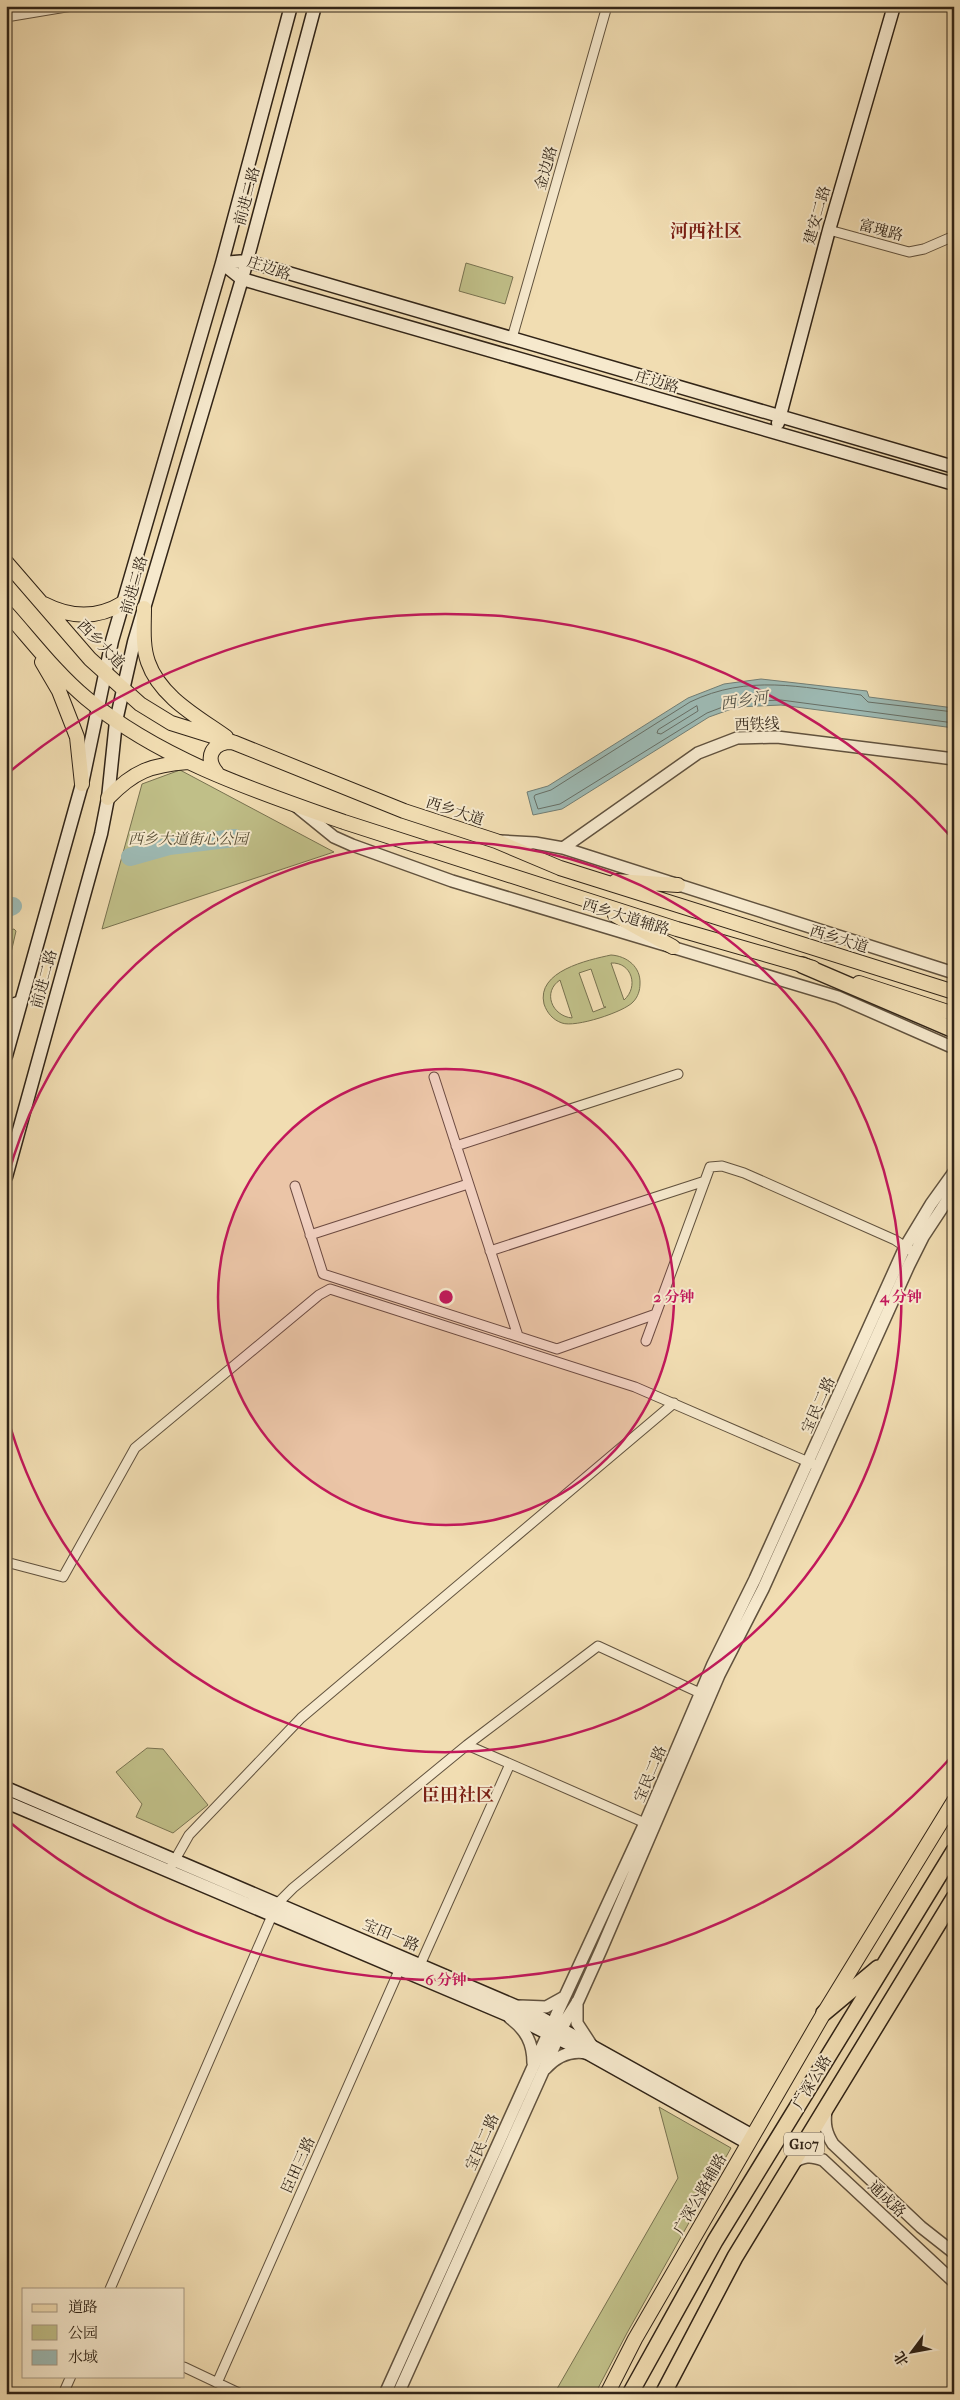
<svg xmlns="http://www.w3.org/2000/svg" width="960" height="2400" font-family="'IM FELL French Canon','Noto Serif SC',serif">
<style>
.green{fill:#c0bf88;stroke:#787250;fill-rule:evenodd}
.water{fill:#9dbab4;stroke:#727e75}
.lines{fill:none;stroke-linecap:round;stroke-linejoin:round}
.shore{stroke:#676f66;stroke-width:1}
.river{stroke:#9dbab4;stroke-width:18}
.minor-casing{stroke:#61523e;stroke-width:11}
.tertiary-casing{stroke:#61523e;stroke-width:14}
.secondary-casing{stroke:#312417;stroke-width:15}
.primary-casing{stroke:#312417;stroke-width:16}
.trunk-casing{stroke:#312417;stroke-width:18}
.minor{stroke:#f6e9cd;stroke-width:9}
.tertiary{stroke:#f6e9cd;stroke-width:11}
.secondary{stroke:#f6e9cd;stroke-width:12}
.primary{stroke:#f1ddb2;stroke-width:14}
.trunk{stroke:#f1ddb2;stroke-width:15}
.ring{fill:none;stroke:#c2185b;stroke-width:2.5}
.labels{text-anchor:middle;stroke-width:4;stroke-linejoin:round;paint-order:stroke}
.shield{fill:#f6e9cd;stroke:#6c5f4e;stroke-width:1}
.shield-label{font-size:14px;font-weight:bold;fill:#312417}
.street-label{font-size:15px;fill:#312417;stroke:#f6e9cd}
.park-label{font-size:15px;font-style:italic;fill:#554b33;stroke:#f6e9cd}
.water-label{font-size:16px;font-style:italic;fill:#515146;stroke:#f6e9cd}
.quarter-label{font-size:18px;font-weight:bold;fill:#7a1f14;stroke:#f6e9cd}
.centre{fill:#c2185b;stroke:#f6e9cd;stroke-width:2.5}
.ring-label{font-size:15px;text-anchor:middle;font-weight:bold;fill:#c2185b;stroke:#f6e9cd;stroke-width:4;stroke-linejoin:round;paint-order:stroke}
</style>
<rect width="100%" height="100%" fill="#f1ddb2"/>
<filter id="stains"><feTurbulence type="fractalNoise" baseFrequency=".004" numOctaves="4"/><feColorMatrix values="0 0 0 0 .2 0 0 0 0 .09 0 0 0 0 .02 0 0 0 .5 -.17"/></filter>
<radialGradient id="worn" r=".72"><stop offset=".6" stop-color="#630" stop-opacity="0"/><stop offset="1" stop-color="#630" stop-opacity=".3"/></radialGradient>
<path class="green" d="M466,263L513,277L505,304L459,291Z
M180,770L334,852L102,929L142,784Z
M14,929L16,931L6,975V931Z
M611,955C627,956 641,967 640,984C640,990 638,997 633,1002C624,1012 575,1028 562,1023C553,1020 547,1013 544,1004C536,971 588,960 611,955ZM611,963C632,962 639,987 624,1000ZM591,969L604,1007H606L593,1012L579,973ZM560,980L572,1017V1018C552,1016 542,992 560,980Z
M147,1748L163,1749L208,1805L173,1833L136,1817L142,1804L116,1772Z
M659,2107L731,2148L627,2333L595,2394H554L678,2178Z"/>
<path class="water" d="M761,679L867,691L869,697L954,708V728L781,705L737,707L709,717L562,809L533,815L527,792L548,786L688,698L724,684Z"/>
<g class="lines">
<path class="shore" d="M697,706L698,711L661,734L657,733L658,730Z
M954,712L868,702L861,695C801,687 748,674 690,702L551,790L535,795L534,797L538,809L560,804L707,713L736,702L781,700L954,723"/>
<path class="river" d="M130,857L169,846L235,838
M6,909L13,906"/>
<g class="minor-casing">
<path id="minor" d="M6,17L72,6
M829,230L909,252L924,249L954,236
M512,338L607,6
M434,1077L518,1336
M456,1146L678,1074
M295,1186L323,1274L557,1349L656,1314
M310,1235L468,1184
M490,1251L705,1181
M646,1341L710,1167L722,1166L744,1173L895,1240L910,1250
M6,1562L63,1577L135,1448L319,1295L330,1289L635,1387L813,1464
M467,1745L645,1823
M172,1865L189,1835L301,1718L674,1403
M420,1965L510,1764
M110,2289L277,1904L293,1888L467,1745L598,1646L700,1693
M184,2367L241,2394
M217,2383L401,1966
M63,2394L71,2376"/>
</g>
<g class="tertiary-casing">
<path id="tertiary" d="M297,807L334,837L352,845L452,881L838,997L954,1048
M501,841L535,843L563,848L954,973
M563,848L698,753L737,738L777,737L954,759
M577,2002V2023L592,2046
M520,2006L546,2007L564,1997
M510,2018C526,2030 533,2043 533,2063
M545,2069C556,2057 569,2050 586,2053
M826,2111C824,2124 826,2133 833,2144L921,2227L954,2253
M792,2163C804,2156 810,2155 823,2160L954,2282
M385,2394L560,2007L645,1823L713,1664L755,1579L905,1247L931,1204L954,1172
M398,2394L567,2018L578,2001L601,1950L719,1675L763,1589L909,1265L923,1237L954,1190"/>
</g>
<g class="secondary-casing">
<path id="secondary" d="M222,263L242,279L954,484
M222,263L247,261L954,467
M778,423L829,230L894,6
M6,1007L21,1002
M6,1056L82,784L112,641L222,263L291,6
M6,1177L101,834L108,798L116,721L134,642L242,279L315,6
M6,1788L534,2014L753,2136
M6,1802L529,2024L589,2054L748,2143"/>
</g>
<g class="primary-casing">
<path id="primary" d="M6,562L90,659L140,704L171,723L235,743L404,811L496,841L560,868L954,992
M44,604C71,618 97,619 123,603
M144,608C144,626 142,645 148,662C160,697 198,717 226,737
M6,612C32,641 56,673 86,698C159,759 255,791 344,822L677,929L813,968
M42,662L59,691L77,737L82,784
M217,773C204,758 212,742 232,742
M108,798C134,771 151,765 188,762
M616,881L678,885
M615,915L673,947
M859,983L954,1014
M607,2394L635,2339L824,2013L954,1801"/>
</g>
<g class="trunk-casing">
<path id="trunk" d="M802,965L954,1030
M824,2013L878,1968
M630,2394L715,2241L954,1851
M663,2394L735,2257L954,1898"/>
</g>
<use href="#minor" class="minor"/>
<use href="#tertiary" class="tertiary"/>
<use href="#secondary" class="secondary"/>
<use href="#primary" class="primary"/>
<use href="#trunk" class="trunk"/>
</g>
<circle cx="446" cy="1297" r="228" fill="#c2185b" fill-opacity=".12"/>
<g class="ring">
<circle cx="446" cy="1297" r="228"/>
<path d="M7 1179A455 455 0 1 1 7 1415"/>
<path d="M954 1754A683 683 0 0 1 7 1820M7 774A683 683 0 0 1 954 840"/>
</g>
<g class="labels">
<rect class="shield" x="784" y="2132.5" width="40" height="23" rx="4"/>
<g class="shield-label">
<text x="804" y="2149">G107</text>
</g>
<g class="street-label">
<text transform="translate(546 168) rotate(-74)" y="5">金边路</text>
<text transform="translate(247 196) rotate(-75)" y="5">前进二路</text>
<text transform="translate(817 215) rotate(-74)" y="5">建安二路</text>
<text transform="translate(881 230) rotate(15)" y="5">富瑰路</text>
<text transform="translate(269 268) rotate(19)" y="5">庄边路</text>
<text transform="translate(657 382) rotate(16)" y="5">庄边路</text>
<text transform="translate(134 585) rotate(-74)" y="5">前进二路</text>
<text transform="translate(101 644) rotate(46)" y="5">西乡大道</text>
<text transform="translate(757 724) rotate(-2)" y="5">西铁线</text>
<text transform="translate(455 811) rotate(18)" y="5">西乡大道</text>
<text transform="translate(626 917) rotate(17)" y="5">西乡大道辅路</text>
<text transform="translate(839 939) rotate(17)" y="5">西乡大道</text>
<text transform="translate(44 979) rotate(-75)" y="5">前进二路</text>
<text transform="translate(818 1405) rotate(-66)" y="5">宝民二路</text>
<text transform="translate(650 1774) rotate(-67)" y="5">宝民二路</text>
<text transform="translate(391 1935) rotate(23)" y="5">宝田一路</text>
<text transform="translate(812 2082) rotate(-59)" y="5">广深公路</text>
<text transform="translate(482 2142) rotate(-66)" y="5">宝民二路</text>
<text transform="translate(298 2165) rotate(-66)" y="5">臣田三路</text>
<text transform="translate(700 2194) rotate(-60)" y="5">广深公路辅路</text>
<text transform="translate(887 2199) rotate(43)" y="5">通成路</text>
</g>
<g class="park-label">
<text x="188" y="844">西乡大道街心公园</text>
</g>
<g class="water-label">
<text transform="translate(744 700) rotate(-8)" y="6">西乡河</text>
</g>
<g class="quarter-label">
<text x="706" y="237">河西社区</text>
<text x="458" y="1801">臣田社区</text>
</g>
</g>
<circle cx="446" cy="1297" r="8" class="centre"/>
<g class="ring-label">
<text x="674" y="1302">2 分钟</text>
<text x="901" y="1302">4 分钟</text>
<text x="446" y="1985">6 分钟</text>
</g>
<rect width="960" height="2400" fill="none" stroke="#f1ddb2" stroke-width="25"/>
<rect x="8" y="8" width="945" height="2385" fill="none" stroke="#312417" stroke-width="2.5"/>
<rect x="12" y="12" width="935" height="2375" fill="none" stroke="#312417"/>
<rect x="22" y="2288" width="162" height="90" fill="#f6e9cd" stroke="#a79a84"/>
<rect x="32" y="2304" width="25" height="8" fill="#f1ddb2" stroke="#a79a84"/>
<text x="68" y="2312" font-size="15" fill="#312417">道路</text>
<rect x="32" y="2325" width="25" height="15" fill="#c0bf88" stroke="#a79a84"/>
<text x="68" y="2338" font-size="15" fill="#312417">公园</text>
<rect x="32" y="2350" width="25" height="15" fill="#9dbab4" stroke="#a79a84"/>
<text x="68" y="2362" font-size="15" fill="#312417">水域</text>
<g transform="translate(912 2352) rotate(238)" stroke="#f6e9cd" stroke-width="4" paint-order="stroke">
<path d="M0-4L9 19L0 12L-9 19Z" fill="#312417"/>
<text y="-8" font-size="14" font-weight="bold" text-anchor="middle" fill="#312417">北</text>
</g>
<rect width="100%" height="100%" filter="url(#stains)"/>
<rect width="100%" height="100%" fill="url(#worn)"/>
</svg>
